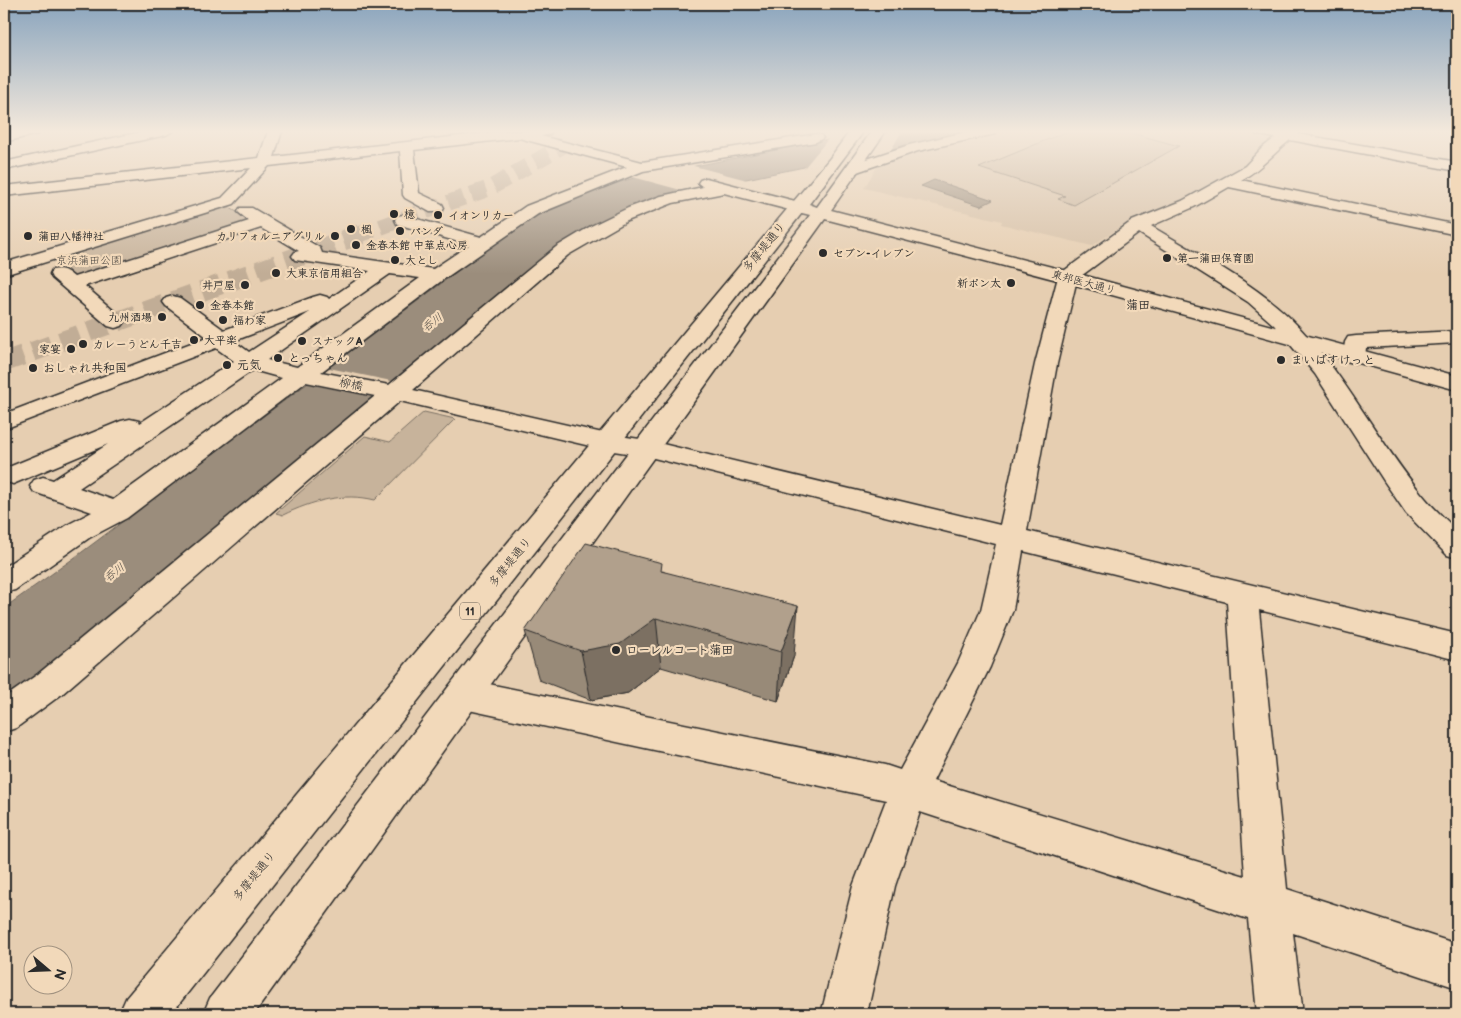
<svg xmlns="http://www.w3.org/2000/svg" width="1461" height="1018" font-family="'Balsamiq Sans','Klee One',sans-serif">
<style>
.built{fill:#d6c0a6}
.green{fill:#c7b39b;stroke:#796f63}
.water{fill:#9b8d7c;stroke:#6e665c}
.pier{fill:#e6ceb1}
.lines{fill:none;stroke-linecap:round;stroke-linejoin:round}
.minor-tunnel-far1{stroke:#c1ad96;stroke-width:16;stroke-dasharray:16 8;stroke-linecap:butt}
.minor-tunnel{stroke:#c1ad96;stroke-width:20;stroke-dasharray:20 10;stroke-linecap:butt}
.minor-casing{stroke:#2b2b2b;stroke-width:3}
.major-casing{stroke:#2b2b2b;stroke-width:3}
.minor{fill:#f2d9ba;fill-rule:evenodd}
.major{fill:#f2d9ba;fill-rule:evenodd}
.wall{fill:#988a78;stroke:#2b2b2b}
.shaded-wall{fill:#7c7062;stroke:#2b2b2b}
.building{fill:#b1a08c;stroke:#2b2b2b}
.poi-dot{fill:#2b2b2b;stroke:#f2d9ba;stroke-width:2}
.labels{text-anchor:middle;stroke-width:4.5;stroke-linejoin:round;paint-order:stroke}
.far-poi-label{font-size:11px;font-weight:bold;fill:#2b2b2b;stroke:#f2d9ba;text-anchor:start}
.far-park-label{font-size:11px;fill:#4a4641;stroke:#f2d9ba}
.far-street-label{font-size:11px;fill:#2b2b2b;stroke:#f2d9ba}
.far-water-label{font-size:11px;font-style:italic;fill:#4d4843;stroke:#f2d9ba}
.shield{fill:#f2d9ba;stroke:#675f56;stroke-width:1}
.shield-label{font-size:11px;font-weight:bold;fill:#2b2b2b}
.street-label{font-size:12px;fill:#2b2b2b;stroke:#f2d9ba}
.far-quarter-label{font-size:12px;font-weight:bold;fill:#2b2b2b;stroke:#f2d9ba}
.poi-label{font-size:12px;font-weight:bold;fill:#2b2b2b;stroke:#f2d9ba;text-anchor:start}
</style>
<rect width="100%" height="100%" fill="#e6ceb1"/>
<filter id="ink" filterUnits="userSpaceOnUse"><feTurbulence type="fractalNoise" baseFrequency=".02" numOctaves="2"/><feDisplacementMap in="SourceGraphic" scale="10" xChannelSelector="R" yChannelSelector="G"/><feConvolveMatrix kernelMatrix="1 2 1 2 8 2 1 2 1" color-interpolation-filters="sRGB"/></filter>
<g filter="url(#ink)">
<path class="built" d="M1009,131H1246L1271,137L1257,156L1232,174L1191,196L1132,219L1092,246L1001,224L1002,221L864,188L877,167L903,155Z"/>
<path class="green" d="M1068,131H1124L1179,146L1074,205L1058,199L1065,196L979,168Z
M212,208H230L252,221L86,276L75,277L59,261L74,251Z
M424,412L455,419L375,500C343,492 312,501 283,515L276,513L365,436L390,442Z"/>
<path class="water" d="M873,131H978L664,196C624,209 588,225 554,249L4,702V608L74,558L518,226C555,205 593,190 634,178Z
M934,180L993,200L981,206L921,186Z"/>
<path class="pier" d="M861,131H902L891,150L804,168L829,138Z
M690,165L747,180L688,192L633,177Z
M329,368L396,382L377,398L309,384Z"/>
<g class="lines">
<path class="minor-tunnel-far1" d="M358,235L490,188L564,145"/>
<path class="minor-tunnel" d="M4,362L361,234"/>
<g class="minor-casing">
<path id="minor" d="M14,131H40L38,134L4,142V134Z
M145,131H173L166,135L4,170V162Z
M268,131H282L274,157L504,131H552L550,134L541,136L642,162L816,134L821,135L823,138L816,142L643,171L538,214L444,279L321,372L389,385L556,247L591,226L628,208L661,196L703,187L698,183L700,180L706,178L803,203L805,207L803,211L797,212L724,193L673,203L627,221L568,255L413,390L607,434L646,440L1000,525L1035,364L1058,277L1061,273L1132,221L1182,201L1245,166L1262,148L1275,138L1255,134L1253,131H1300L1298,134L1457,162V171L1290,140C1273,154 1260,170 1241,180L1457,225V235L1229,187L1194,207L1151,226C1197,254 1248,279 1288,316C1343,369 1376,440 1425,498C1435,510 1447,520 1457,531V558L1447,555L1406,513L1384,481L1315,374L1274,325L1248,302L1139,233L1077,279L1057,364L1027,531L1457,634V660L1259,610L1287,889L1457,944V988L1293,933L1303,1014H1257L1248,919L920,812L895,886L867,1014H821L853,886L886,800L464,709L452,704L447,694L452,684L464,679L885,765L900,770L958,663L981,610L996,544L646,456L607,450L400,401L62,694L16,728L4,732V698L38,674L375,396L306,382L127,518L89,538L15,590L4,593V567L69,524L92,512L34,492L30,486L34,480L43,477L53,480L108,444L13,484L4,481V469L121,421L130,419L139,421L140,423L234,361L216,348L4,429V414L207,337L166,306L163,302L166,298L173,296L180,298L224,330L313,297L320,295L327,297L329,299L370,271L295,260L292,256L295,252L299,251L261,228L85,286L122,318L125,322L122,326L115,328L108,326L52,278L50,274L52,270C62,268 66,270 74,277L249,221L238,212L240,208H252L320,248L322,253L433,269L469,245L397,224L395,220L397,216L403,215L481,237L526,206L627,167L519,138L414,150L419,193L442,204L444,208L442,212H430L405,198L403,195L400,151L269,166L234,204L4,275V263L222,198L251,168L4,196V186L259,158ZM390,274L420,278L297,367L267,360ZM310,312L249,352L234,341ZM253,370L282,378L113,500L79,488ZM1023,551L1227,602L1245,876L933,781L990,667L1013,610Z
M970,131H997L995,134L918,151L854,173L849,171L846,168L849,165L909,145Z
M1457,331V343L1366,348L1365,356L1362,361L1354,363L1346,361L1343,356L1345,342L1348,337L1356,336Z"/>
</g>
<g class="major-casing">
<path id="major" d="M850,131H864L809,204L817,207L872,131H886L831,210L1075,273L1457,376V390L1061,281L825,219L254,1014H203L210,998L810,215L802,213L171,1014H119L126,998L830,158Z"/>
</g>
<use href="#minor" class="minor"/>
<use href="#major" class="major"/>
</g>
<path class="wall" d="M663,571L794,656L778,701L661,667L628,693L591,700L539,680L525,631Z"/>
<path class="shaded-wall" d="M798,606L794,656L778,701L781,652Z
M656,618L661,667L628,693L591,700L581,651Z"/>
<path class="building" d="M586,543L662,563L661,571L798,606L781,652L656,618L620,644L581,651L525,631Z"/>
</g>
<linearGradient id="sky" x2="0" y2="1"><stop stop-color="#89a4bd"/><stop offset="0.48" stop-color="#f4e9dc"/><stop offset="1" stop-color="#f4e9dc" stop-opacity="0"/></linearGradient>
<rect width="1461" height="274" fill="url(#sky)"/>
<g class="poi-dot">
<circle cx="394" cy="214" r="5"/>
<circle cx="438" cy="215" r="5"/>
<circle cx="351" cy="229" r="5"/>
<circle cx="400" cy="231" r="5"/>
<circle cx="28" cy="236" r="5"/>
<circle cx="335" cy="236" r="5"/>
<circle cx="356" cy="245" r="5"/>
<circle cx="823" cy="253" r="5"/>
<circle cx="1167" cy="258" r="5"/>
<circle cx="395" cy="260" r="5"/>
<circle cx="276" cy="273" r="5"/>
<circle cx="1011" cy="283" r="5"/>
<circle cx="245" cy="285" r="5"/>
<circle cx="200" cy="305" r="5"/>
<circle cx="162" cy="317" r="5"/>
<circle cx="223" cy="320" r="5"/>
<circle cx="194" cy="340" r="5"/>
<circle cx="302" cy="341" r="5"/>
<circle cx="83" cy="344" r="5"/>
<circle cx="71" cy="349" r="5"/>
<circle cx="278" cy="358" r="5"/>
<circle cx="1281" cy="360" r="5"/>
<circle cx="227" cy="365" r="5"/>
<circle cx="33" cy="368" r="5"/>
<circle cx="616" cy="650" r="5"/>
</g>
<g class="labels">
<g class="far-poi-label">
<text x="404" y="218">檍</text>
<text x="448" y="219">イオンリカー</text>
<text x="361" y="233">楓</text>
<text x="410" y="235">パンダ</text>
<text x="38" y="240">蒲田八幡神社</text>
<text x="325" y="240" text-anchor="end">カリフォルニアグリル</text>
<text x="366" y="249">金春本館 中華点心房</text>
<text x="833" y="257">セブン-イレブン</text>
<text x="1177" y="262">第一蒲田保育園</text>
<text x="405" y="264">大とし</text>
<text x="286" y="277">大東京信用組合</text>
<text x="1001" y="287" text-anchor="end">新ポン太</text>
<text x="235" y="289" text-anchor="end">井戸屋</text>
<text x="210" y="309">金春本館</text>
<text x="152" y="321" text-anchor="end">九州酒場</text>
<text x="233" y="324">福わ家</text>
<text x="204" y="344">大平楽</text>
<text x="312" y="345">スナックA</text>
<text x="93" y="348">カレーうどん千吉</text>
<text x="61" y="353" text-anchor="end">家宴</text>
</g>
<g class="far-park-label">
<text x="89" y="264">京浜蒲田公園</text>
</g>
<g class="far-street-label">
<text transform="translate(1084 282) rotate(15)" y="4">東邦医大通り</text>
</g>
<g class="far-water-label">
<text transform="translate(432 322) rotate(-38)" y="4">呑川</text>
<text transform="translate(114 572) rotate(-38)" y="4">呑川</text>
</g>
<rect class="shield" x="460" y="602.5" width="20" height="17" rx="4"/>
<g class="shield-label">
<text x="470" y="615">11</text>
</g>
<g class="street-label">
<text transform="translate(764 247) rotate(-51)" y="4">多摩堤通り</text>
<text transform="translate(351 384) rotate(11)" y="4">柳橋</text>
<text transform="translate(510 562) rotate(-51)" y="4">多摩堤通り</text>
<text transform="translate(254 876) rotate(-51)" y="4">多摩堤通り</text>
</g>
<g class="far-quarter-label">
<text x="1138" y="309">蒲田</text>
</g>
<g class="poi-label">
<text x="288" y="362">とっちゃん</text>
<text x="1291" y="364">まいばすけっと</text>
<text x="237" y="369">元気</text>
<text x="43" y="372">おしゃれ共和国</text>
<text x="626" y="654">ローレルコート蒲田</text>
</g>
</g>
<rect width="1461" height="1018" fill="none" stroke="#f2d9ba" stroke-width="20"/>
<rect x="10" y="10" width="1441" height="998" fill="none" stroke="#2b2b2b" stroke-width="2" filter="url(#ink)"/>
<g transform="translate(48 970) rotate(109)"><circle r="24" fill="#f2d9ba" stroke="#a29381"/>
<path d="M0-4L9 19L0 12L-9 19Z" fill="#2b2b2b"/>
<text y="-8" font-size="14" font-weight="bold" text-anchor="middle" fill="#2b2b2b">N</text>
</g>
</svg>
